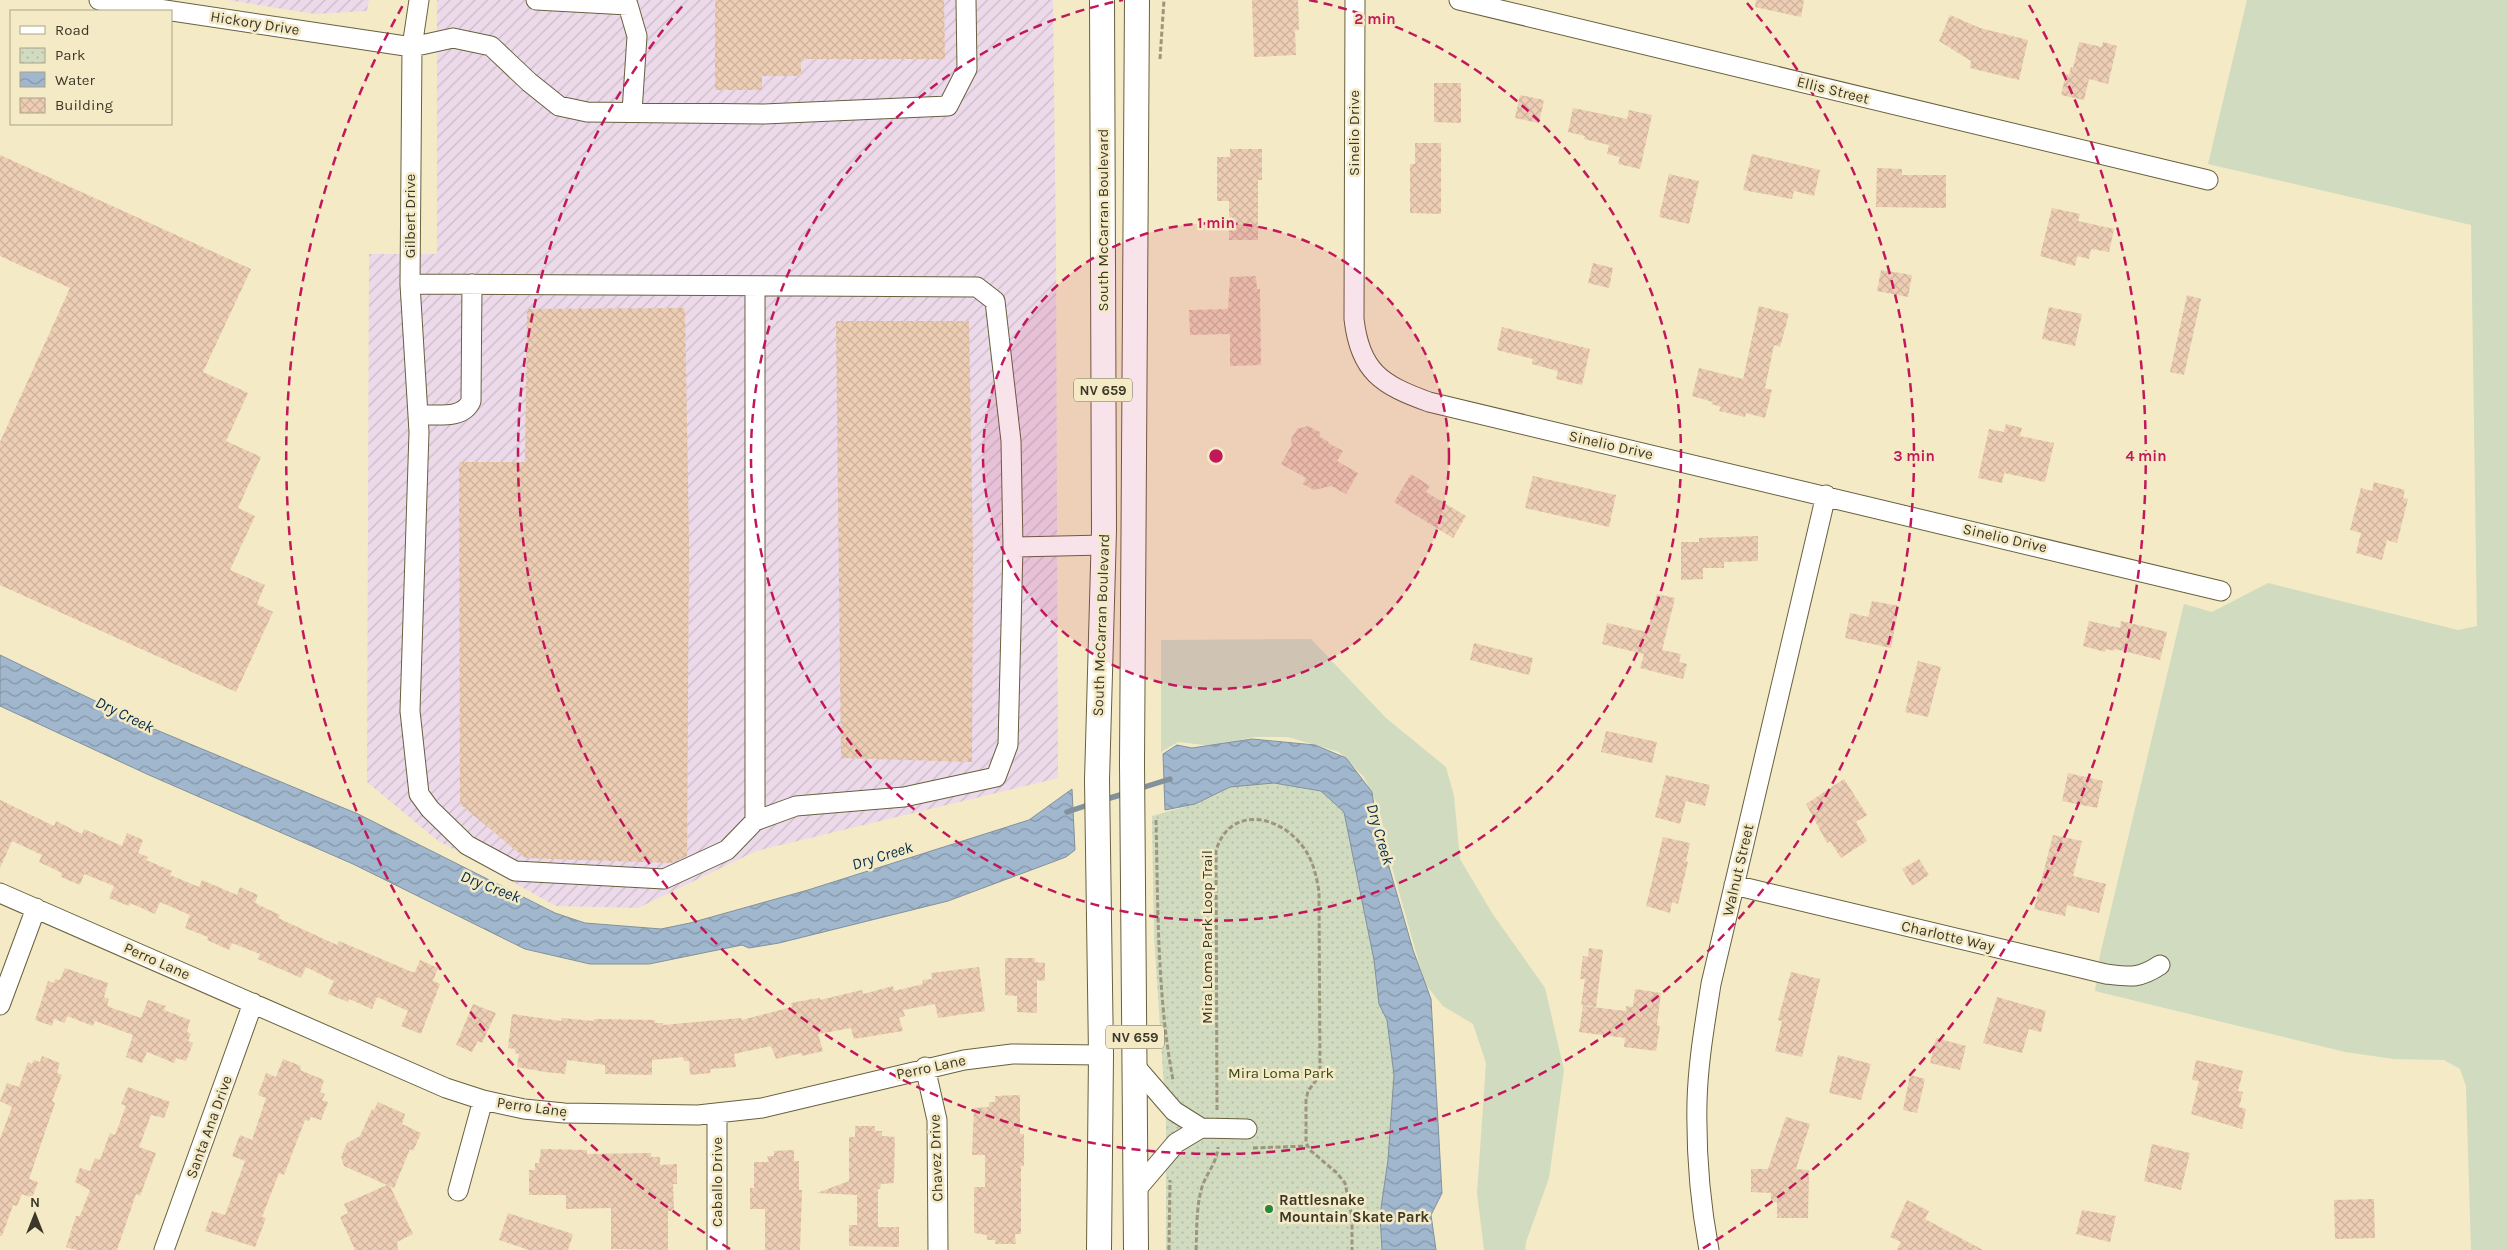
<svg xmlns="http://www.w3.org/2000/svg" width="2507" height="1250" font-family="Karla,sans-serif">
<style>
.industrial{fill:url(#industrial-furrows)}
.grass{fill:#d1dbc0}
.park{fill:url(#park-dots)}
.water{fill:url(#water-waves);stroke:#82919c}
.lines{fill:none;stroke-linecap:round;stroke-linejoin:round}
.stream{stroke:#82919c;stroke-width:5.5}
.building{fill:url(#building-cross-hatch)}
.minor-casing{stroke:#68603f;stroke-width:21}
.major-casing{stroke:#68603f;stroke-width:26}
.path{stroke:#9d967b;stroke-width:3;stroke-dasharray:5 2.5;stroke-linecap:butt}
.minor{stroke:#fff;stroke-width:19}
.major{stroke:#fff;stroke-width:24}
.ring{fill:none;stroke:#c2185b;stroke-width:2.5;stroke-dasharray:9 6}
.poi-dot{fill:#27873a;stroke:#f4eac5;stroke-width:2}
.labels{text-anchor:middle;stroke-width:5;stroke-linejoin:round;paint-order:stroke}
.shield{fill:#f4eac5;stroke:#736d58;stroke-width:1}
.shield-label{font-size:14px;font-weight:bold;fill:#3c3829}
.street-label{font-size:15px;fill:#3c3829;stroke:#f4eac5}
.park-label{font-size:15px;fill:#3b491a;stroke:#f4eac5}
.poi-label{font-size:15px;font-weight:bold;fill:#3c3829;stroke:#f4eac5;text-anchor:start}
.water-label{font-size:16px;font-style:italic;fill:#032b4a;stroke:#f4eac5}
.centre{fill:#c2185b;stroke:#f4eac5;stroke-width:2.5}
.ring-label{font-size:15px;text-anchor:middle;font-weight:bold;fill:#c2185b;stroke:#f4eac5;stroke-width:5;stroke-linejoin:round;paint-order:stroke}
</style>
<defs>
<pattern id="industrial-furrows" width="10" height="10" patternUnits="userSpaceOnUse" patternTransform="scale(1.25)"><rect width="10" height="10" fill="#ecd9e9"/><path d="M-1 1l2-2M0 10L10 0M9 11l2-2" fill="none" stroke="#cbbbc8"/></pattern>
<pattern id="park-dots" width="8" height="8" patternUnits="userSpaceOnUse" patternTransform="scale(1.25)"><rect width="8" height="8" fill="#d1dbc0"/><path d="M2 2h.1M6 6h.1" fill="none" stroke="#b4bda5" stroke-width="1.8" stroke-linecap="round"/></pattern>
<pattern id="water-waves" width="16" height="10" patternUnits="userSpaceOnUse" patternTransform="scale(1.25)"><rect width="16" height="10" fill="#a0b7ce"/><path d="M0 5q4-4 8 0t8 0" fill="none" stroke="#8496a7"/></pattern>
<pattern id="building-cross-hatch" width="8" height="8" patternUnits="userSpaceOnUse" patternTransform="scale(1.25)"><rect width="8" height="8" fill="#edceb4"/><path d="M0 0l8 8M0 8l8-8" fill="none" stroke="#ccb29b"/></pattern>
</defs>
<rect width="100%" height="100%" fill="#f4eac5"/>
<path class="industrial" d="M227,0H369L367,11L315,14Z
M437,0H1053L1056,256L1058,778L756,851L638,908L556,906L437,840L367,782L369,254H437Z"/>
<path class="grass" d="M2247,0H2507V1250H2471L2466,1086L2460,1069L2444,1060L2394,1059L2345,1052L2095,991L2100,955L2184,604L2212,612L2268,583L2458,630L2477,626L2471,225L2208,164Z
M1311,639L1386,718L1446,767L1454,796L1460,859L1492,913L1545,988L1564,1070L1549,1178L1526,1242L1525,1250H1484L1477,1193L1486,1063L1473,1024L1443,1006L1425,984L1393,871L1379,808L1364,777L1339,752L1288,737H1254L1213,746L1178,742L1161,752V640Z"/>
<path class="park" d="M1274,783L1321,791L1344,812L1400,1060L1389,1250H1166V1118L1154,936L1152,816L1195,804L1230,787Z"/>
<path class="water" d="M0,655L147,726L358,814L555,913L585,923L661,929L690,923L808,890L1029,820L1072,789L1075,850L1066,857L948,901L779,943L749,948L742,945L649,964H590L525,949L353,864L149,775L0,706Z
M1252,739L1315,745L1346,758L1372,792L1377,825L1413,950L1431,999L1442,1193L1431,1215L1436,1250H1382L1380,1215L1388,1160L1394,1075L1387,1020L1379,1004L1374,960L1344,812L1321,791L1274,783L1230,787L1195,804L1165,810L1163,754L1177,745L1192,748Z"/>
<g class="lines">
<path class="stream" d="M1138,789L1170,779
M1103,800L1127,793
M1067,812L1091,804"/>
</g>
<path class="building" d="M715,0H944L945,59H801V76H762V90H715Z
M1252,0H1298L1299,30H1295L1296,55L1254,57Z
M1756,0H1804L1801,17L1755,7Z
M1950,15L1980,28L2028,40L2019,80L1970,68L1971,61L1939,41Z
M2079,42L2102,47L2103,42L2117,46L2108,84L2089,79L2084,100L2061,95L2066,74L2069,75L2071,67L2073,68Z
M1434,83H1461V123L1434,122Z
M1520,95L1544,100L1539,123L1515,118Z
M1573,108L1627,119L1629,110L1652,115L1640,169L1618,164L1620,157L1607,154L1609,145L1584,139L1585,136L1568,132Z
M1415,143H1441V214L1410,213V164H1415Z
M1230,149H1262V180H1258V240H1229V201H1217V157H1230Z
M1752,154L1820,170L1814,196L1794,191L1792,199L1743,190Z
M0,155L251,269L203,372L248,393L226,441L261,457L238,508L255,516L230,570L265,585L257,604L273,612L236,692L0,585V442L70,288L0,256Z
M1877,168L1902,169V175H1946V208L1876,207Z
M1669,174L1699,181L1689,224L1659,217Z
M2052,208L2080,214L2078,221L2114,229L2109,252L2091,249L2089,259L2077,256L2075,266L2040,256Z
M1593,263L1613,268L1609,288L1588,283Z
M1881,270L1912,275L1908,297L1877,291Z
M1256,276L1257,289H1260L1261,365L1230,366V334L1190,335L1189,310L1228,309L1230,277Z
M2187,295L2201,299L2184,375L2170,372Z
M1759,306L1789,314L1780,347L1774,345L1765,388L1772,390L1765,418L1746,413L1745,417L1719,411L1721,407L1712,404L1713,402L1692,396L1699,368L1743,379Z
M2049,307L2082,314L2075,346L2042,339Z
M685,308L689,542L687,856L671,863L525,858L460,804L459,462H525L527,309Z
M836,321H969L973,554L972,762L841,758Z
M1502,327L1590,349L1582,385L1556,379L1558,371L1532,364L1533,359L1497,350Z
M2006,424L2022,428L2020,436L2054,443L2045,482L2004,473L2002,483L1978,478L1989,429L2004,432Z
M1308,426L1320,432V437L1329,442L1328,443L1343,451L1337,461L1358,473L1346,494L1331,486L1314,490L1303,484L1306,478L1281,464L1292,444L1291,439L1297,429Z
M1411,474L1430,486L1426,492L1466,516L1453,538L1394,502Z
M1533,476L1616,495L1609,527L1525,508Z
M2374,482L2405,490L2403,498L2408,499L2397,543L2387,540L2382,560L2356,553L2361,533L2350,530L2361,488L2372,491Z
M1758,536V561L1724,562V568H1703V579L1681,580V542H1699V538Z
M1657,594L1675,598L1662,650L1681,654L1679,662L1687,664L1683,679L1640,668L1644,654L1602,644L1607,623L1647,632Z
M1872,601L1899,606L1891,648L1845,638L1850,613L1868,617Z
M2089,621L2120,628L2121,621L2167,632L2160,660L2115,649L2114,651L2106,649L2105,652L2083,646Z
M1474,643L1533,658L1529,675L1470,660Z
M1918,661L1941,667L1928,717L1905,712Z
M1606,731L1657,742L1652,763L1601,752Z
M2068,773L2103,781L2097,808L2062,801Z
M1666,775L1710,785L1705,806L1686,801L1680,824L1655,817Z
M1844,779L1867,815L1856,822L1867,841L1841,858L1830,841L1827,843L1806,804Z
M0,800L54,826L56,821L82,834L84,829L122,846L127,833L143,840L138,853L148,857L146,860L172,871L170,875L199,887L202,880L237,895L240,887L258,895L255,902L257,904L280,915L278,918L337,945L339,941L412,972H415L420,960L438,968L433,981L440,984L421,1034L401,1026L408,1011L377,997L372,1009L349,999L348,1002L328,994L334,981L306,967L301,978L258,959L260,954L232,943L229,950L207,940L208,937L185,928L190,915L160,902L155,914L130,903L129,906L109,898L114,886L84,874L80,885L61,877L62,873L39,862L42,855L12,841L0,868Z
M2053,835L2082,841L2073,876L2106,884L2099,913L2067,905L2065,916L2034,909Z
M1663,837L1690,843L1686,861L1688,862L1678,904L1672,902L1670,913L1646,906Z
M1919,859L1929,875L1912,886L1902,869Z
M1589,948L1603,950L1596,1007L1581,1005L1585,979H1580L1583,956L1588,957Z
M1005,958H1035V962L1045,963V981L1037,980V1013L1017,1012V996L1005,995Z
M979,967L985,1011L938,1018L935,1004L903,1010L905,1016L899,1018L903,1031L854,1039L851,1028L818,1034L823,1051L802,1056L801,1053L776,1059L771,1046L734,1054L736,1067L710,1069L711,1073L690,1075L689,1061H684L683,1057L652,1060V1075L605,1074V1065L567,1060L565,1074L545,1072L517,1067L519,1054L515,1053V1049L508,1048L512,1014L561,1021L562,1018L594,1021V1019L655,1020V1023H663V1025L741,1018L742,1020L792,1007L791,1003L812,999L820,998V1000L862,990L863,994L893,986L894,991L923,984L922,980L932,979L931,973Z
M65,968L108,983L104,997L109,999L107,1005L112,1008L141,1018L148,1000L166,1006L164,1010L190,1020L187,1032L191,1034L188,1041L193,1043L186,1061L176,1058L174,1063L147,1052L142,1063L126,1057L133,1035L95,1021L93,1026L67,1016L65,1023L54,1019L52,1026L35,1020L48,981L54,983L55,979L60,980Z
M1791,972L1820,979L1802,1057L1775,1051L1782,1021L1778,1020Z
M1635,989L1661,993L1657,1025L1660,1026L1656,1051L1624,1047L1625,1038L1579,1032L1583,1006L1626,1011V1006L1633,1007Z
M1997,997L2046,1011L2041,1032L2029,1029L2022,1053L1983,1043Z
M473,1004L496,1013L482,1043L478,1041L472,1052L456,1045Z
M1936,1038L1966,1046L1960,1070L1930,1063Z
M1838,1055L1871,1064L1861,1100L1829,1093Z
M42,1056L60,1063L57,1073L62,1075L52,1101L55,1103L29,1179L38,1182L32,1198L22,1194L17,1206L13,1205L2,1236H0V1139L12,1107L0,1101L7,1083L19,1087L28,1062L32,1064L34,1060L40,1062Z
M283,1059L301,1066L300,1070L324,1080L320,1092L325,1094L322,1100L328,1102L321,1120L311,1117L309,1121L305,1120L284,1175L279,1173L262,1217L266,1218L255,1247L205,1231L212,1211L225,1215L245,1161L232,1156L240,1135L252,1140L266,1098L258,1095L266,1073L276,1077Z
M2196,1060L2243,1071L2238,1091L2243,1092L2239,1107L2246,1109L2242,1129L2191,1114L2199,1081L2192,1080Z
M1910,1075L1925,1079L1917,1113L1903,1110Z
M128,1087L170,1102L164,1118L151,1115L139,1147L156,1153L140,1196L136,1194L117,1250H76L66,1247L76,1216H80L90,1190L75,1182L80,1168L90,1171L95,1158L100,1160L110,1133L115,1135L126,1106L121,1104Z
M1020,1095V1134H1024V1166H1021V1234H1015L1016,1244H995V1240H987V1235L974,1233V1187H985V1155H972L974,1108L989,1107V1102H995V1096Z
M378,1102L405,1114L402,1124L421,1133L413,1151L410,1149L394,1188L390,1186L413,1234L397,1242L398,1250H355L340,1217L348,1213L344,1204L387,1185L344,1166L341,1157L347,1143L360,1136L372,1109L374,1110Z
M1786,1117L1810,1124L1796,1169L1809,1170L1808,1218H1777V1202H1771V1193L1751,1192V1169H1768Z
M855,1126H875V1131H882V1136L895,1137L894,1183L881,1184L880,1189H878V1227H899V1247L849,1246V1225H857V1195L817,1193L849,1181V1137H855Z
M2152,1144L2190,1153L2181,1190L2144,1181Z
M541,1149L587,1150V1154L651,1153V1157H660V1165L677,1164V1184H673L674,1211H668V1250L611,1249V1208L566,1209V1195H529V1170H535V1163H539Z
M794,1150V1161H799V1190H802L800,1250H765V1209H750V1188H754V1162H769L767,1156H774V1151Z
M2374,1199L2375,1238L2335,1239L2334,1200Z
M1907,1200L1929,1211L1925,1219L1983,1250H1897L1901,1242L1890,1237Z
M2082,1210L2116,1216L2110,1242L2076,1234Z
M508,1213L573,1234L568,1250H529L499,1240Z"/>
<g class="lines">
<g class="minor-casing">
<path id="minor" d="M99,0L412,47L453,38L491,46L529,82L559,106L587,112L764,114L948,106L967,69L966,0
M419,0L412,47L410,284L419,432L410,711L419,794L430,809L467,845L515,871L664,879L727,850L755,821L796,806L904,797L996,777L1008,745L1013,547
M536,0L628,5L637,36L632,112
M1355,0L1354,319C1360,372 1382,385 1429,402L2221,591
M1459,0L2208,180
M410,284L977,287L995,301L1011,441L1013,547L1104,545
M755,286V821
M418,415C436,414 463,420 471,401L472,284
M1734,885L2106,974C2130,977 2139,979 2160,965
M0,893L446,1088L483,1100L524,1109L564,1113L698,1115L762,1108L964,1060L1012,1054L1101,1055
M0,1005L36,908
M1135,1066L1174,1111L1201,1128L1247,1129
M925,1067L937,1120L938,1250
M1136,1190L1176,1143L1201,1128
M458,1191L483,1100
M164,1250L253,1003
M717,1250V1114
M1709,1250C1700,1202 1696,1150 1697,1102C1698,1062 1705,1023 1711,984L1826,495"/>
</g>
<g class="major-casing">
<path id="major" d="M1099,1250L1101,1055L1097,780L1104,530L1102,0
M1136,1250L1132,764L1137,0"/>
</g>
<path class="path" d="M1160,59L1164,0
M1156,820C1158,906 1157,995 1173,1080
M1217,1110L1216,851C1228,808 1274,813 1299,842C1312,856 1316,873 1319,892L1320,1075L1308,1091L1306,1100V1143L1311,1151L1337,1173L1345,1183L1352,1217V1250
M1253,1148L1307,1146
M1169,1250L1170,1180
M1196,1250C1197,1229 1196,1207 1202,1187C1207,1172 1217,1163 1218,1147"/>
<use href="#minor" class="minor"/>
<use href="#major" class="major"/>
</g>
<circle cx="1216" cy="456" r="233" fill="#c2185b" fill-opacity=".12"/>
<g class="ring">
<circle cx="1216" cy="456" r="233"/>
<path d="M1309 0A465 465 0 1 1 1123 0"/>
<path d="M1747 3A698 698 0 1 1 685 3"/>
<path d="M730 1249A930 930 0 0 1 403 5M2029 5A930 930 0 0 1 1702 1249"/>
</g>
<circle class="poi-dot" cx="1269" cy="1209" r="5"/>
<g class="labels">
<g class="shield">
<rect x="1074" y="378.5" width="58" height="23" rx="4"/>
<rect x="1106" y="1025.5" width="58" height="23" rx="4"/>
</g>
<g class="shield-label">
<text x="1103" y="395">NV 659</text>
<text x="1135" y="1042">NV 659</text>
</g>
<g class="street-label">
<text transform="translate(255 23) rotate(9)" y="5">Hickory Drive</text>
<text transform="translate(1833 90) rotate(14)" y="5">Ellis Street</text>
<text transform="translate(1354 133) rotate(-90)" y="5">Sinelio Drive</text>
<text transform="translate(410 216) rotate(-90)" y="5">Gilbert Drive</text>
<text transform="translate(1103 220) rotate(-90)" y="5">South McCarran Boulevard</text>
<text transform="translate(1611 445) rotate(13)" y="5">Sinelio Drive</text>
<text transform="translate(2005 538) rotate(13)" y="5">Sinelio Drive</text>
<text transform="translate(1101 625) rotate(-88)" y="5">South McCarran Boulevard</text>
<text transform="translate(1738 870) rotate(-77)" y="5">Walnut Street</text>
<text transform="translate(1948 936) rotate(13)" y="5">Charlotte Way</text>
<text transform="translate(1207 937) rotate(-90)" y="5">Mira Loma Park Loop Trail</text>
<text transform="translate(157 961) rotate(24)" y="5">Perro Lane</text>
<text transform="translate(931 1067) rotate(-12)" y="5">Perro Lane</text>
<text transform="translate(532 1107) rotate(8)" y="5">Perro Lane</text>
<text transform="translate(209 1127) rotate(-70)" y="5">Santa Ana Drive</text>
<text transform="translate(936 1158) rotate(-92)" y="5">Chavez Drive</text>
<text transform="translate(717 1182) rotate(-90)" y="5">Caballo Drive</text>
</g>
<g class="park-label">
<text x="1281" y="1078">Mira Loma Park</text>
</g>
<g class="poi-label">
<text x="1279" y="1205">Rattlesnake<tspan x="1279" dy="17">Mountain Skate Park</tspan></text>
</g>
<g class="water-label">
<text transform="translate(125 714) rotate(26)" y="6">Dry Creek</text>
<text transform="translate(1381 834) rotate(74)" y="6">Dry Creek</text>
<text transform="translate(882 855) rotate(-17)" y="6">Dry Creek</text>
<text transform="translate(491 886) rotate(21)" y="6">Dry Creek</text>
</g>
</g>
<circle cx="1216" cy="456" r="8" class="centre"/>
<g class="ring-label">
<text x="1375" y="24">2 min</text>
<text x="1216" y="228">1 min</text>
<text x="1914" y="461">3 min</text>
<text x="2146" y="461">4 min</text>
</g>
<rect x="10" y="10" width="162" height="115" fill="#f4eac5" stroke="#aaa387"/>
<rect x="20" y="26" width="25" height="8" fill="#ffffff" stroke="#aaa387"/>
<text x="55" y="35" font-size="15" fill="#3c3829">Road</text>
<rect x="20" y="48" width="25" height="15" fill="url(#park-dots)" stroke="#aaa387"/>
<text x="55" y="60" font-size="15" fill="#3c3829">Park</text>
<rect x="20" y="72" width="25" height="15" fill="url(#water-waves)" stroke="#aaa387"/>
<text x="55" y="85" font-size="15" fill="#3c3829">Water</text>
<rect x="20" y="98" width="25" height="15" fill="url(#building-cross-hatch)" stroke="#aaa387"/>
<text x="55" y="110" font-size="15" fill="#3c3829">Building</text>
<g transform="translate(35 1215)" stroke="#f4eac5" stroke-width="4" paint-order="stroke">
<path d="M0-4L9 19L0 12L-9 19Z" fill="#3c3829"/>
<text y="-8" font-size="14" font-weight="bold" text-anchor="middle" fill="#3c3829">N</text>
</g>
</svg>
